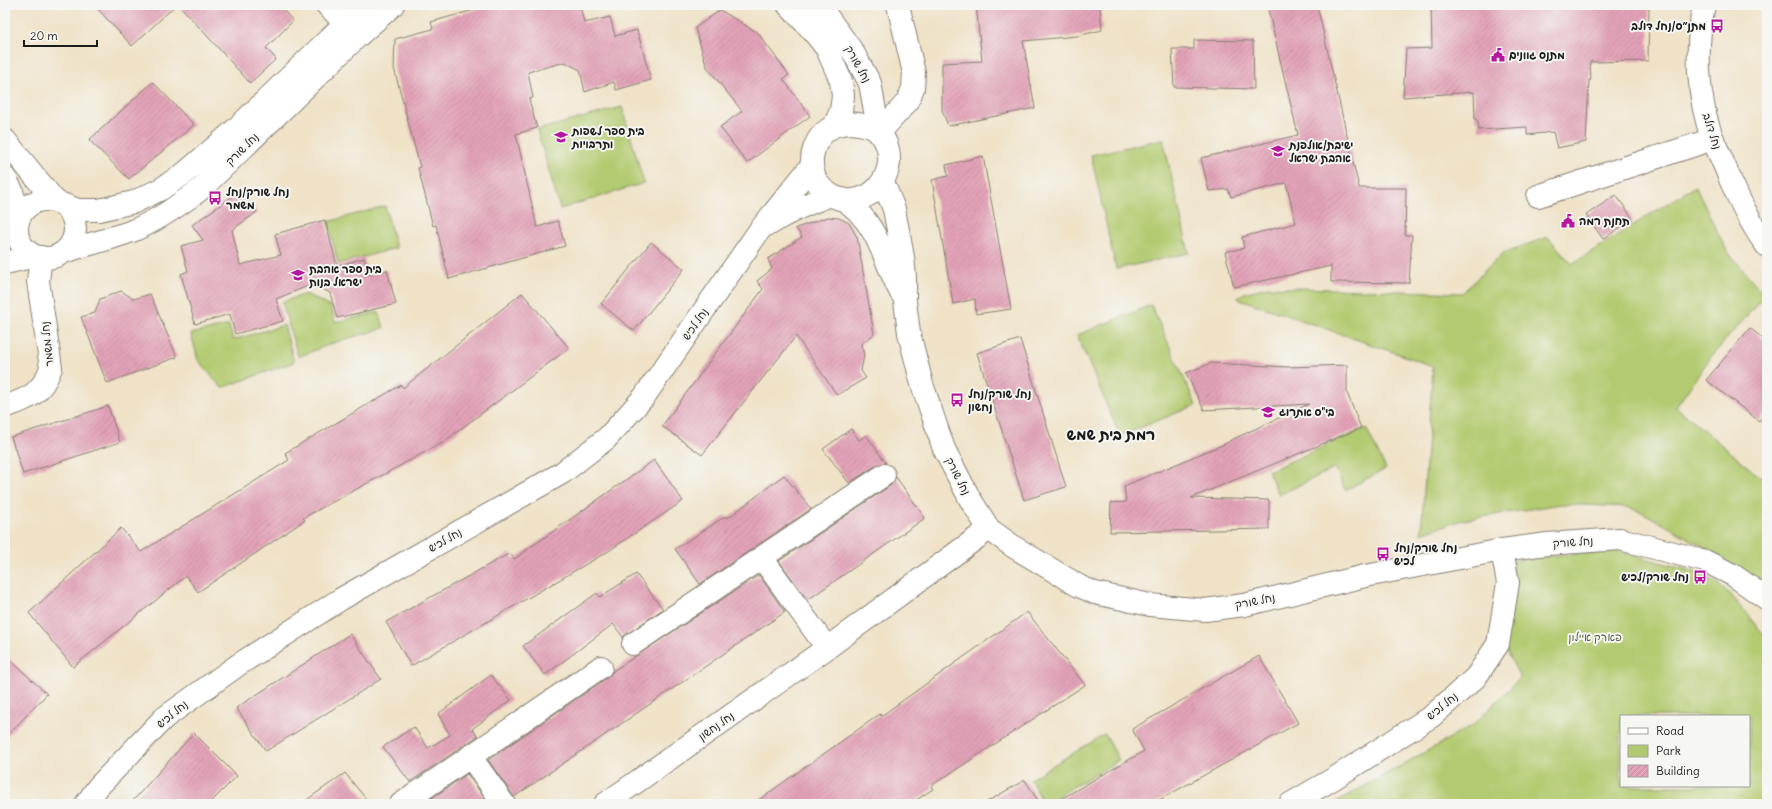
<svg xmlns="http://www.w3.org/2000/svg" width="1772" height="809" font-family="Delius,'Playpen Sans Hebrew',sans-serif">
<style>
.green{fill:#b2ca6f;stroke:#677346;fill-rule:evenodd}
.building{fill:url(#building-hatch)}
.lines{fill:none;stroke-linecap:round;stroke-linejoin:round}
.minor-casing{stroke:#867f72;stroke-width:24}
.tertiary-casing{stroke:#867f72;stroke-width:24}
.minor{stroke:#fff;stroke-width:22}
.tertiary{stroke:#fff;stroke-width:22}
.labels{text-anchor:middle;stroke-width:4;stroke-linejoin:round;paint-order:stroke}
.poi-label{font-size:11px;font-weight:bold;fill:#1c1c1c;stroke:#f6f6f2;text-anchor:start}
.street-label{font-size:11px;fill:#1c1c1c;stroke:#f6f6f2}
.park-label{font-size:11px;fill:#505939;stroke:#f6f6f2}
.district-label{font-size:15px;font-weight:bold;fill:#1c1c1c;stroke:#f6f6f2}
</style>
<defs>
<pattern id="building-hatch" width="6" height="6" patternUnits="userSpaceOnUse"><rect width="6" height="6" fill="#e2a2b7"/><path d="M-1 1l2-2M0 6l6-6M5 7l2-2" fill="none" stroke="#c18b9d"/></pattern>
</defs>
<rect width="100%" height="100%" fill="#f6f6f2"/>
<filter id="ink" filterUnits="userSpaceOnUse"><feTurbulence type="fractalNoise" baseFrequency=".025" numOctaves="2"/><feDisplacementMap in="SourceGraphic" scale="8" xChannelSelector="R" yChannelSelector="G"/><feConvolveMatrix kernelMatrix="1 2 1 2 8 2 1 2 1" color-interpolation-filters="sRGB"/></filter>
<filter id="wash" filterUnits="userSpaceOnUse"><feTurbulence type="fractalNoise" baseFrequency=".012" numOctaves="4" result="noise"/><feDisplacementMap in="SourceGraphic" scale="16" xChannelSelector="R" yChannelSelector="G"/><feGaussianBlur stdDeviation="0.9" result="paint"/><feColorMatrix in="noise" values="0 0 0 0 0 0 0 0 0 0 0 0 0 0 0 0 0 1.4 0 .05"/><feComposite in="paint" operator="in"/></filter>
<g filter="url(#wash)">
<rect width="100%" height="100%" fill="#efe2c7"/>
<path class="green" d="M622,107L644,183L560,209L537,130Z
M1163,139L1189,253L1116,269L1091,155Z
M1695,186L1727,251L1765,295L1710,358L1676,407L1767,483V587L1709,550L1642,512L1627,507L1561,504L1463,520L1421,533L1433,366L1237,298L1244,293L1267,287L1462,293L1503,253L1548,237L1572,264Z
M385,206L396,248L338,264L328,222Z
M306,294L331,307L335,322L379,312L384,328L336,342L298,357L282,302Z
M1151,305L1196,405L1120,436L1077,335Z
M229,325L233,340L284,325L294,362L222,388L198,360L191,334Z
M1366,428L1386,469L1345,490L1335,468L1279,495L1268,471Z
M1619,551L1699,573L1724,588L1767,638V804H1333L1473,725L1520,678L1505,647L1512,561L1548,556ZM1621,716H1749V786H1621Z
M1105,734L1119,760L1044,804L1030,779Z"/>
<g id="blocks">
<path class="building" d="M94,5H176L132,46Z
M179,5H279L293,21L266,48L276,59L250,83Z
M492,5H522L523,10L544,5H580L584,23L610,17L615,36L637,30L651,80L616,90L614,82L585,92L580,70L565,62L528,72L533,98L529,99L537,128L516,134L537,227L558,221L565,246L449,279L436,225L433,226L418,168L420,167L394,68L395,39L433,29L431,22Z
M976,5H1100L1102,30L1077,36L1023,41L1035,108L948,126L942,110V63L982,61Z
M1267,5H1317L1359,188H1406L1405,235H1412L1409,283L1331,282V266L1234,287L1225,252L1244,248L1242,237L1296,223L1286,183L1231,197L1228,189L1209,191L1201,158L1298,135Z
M1431,5H1649L1648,61L1590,62L1591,80H1589L1586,142L1557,148L1553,132L1527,135V127L1479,130L1478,121L1475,119L1474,92L1403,97L1406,49L1432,48Z
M720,10L758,33L789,75L783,79L810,116L747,163L720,127L742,111L707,67L695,28Z
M1194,40L1253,41L1254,89L1174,87L1172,49H1194Z
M153,82L194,125L129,179L89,140Z
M983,156L1011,309L976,314L975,299L953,304L932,180L948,176L946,165Z
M240,191L257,212L232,230L240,265L281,255L275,234L325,220L337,266L364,258L368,275L387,270L396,304L337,318L330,293L313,284L276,299L283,321L235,334L230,314L195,324L181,274L188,271L181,246L203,240L192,225Z
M1616,195L1633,219L1603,239L1586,215Z
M828,217L839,218L849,223L857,237L874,334L861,344L864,355L861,371L866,378L837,395L796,336L702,455L662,426L763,289L757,281L772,269L768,259L802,237L796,228Z
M651,242L684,269L634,331L601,304Z
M121,291L134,299L150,294L177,357L107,383L81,317L95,313L100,299Z
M522,293L569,348L442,443L303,518L305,520L198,592L186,576L73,667L29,613L121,528L141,552L289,460L285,453L401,385L403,388Z
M1750,328L1767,342V411L1759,421L1706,380Z
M1020,339L1066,487L1024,500L977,353Z
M1211,363L1288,367L1347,365V393L1361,428L1191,498L1269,500V529L1110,532L1111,503L1126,502L1124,486L1229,442V441L1309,404L1204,410L1186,373Z
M108,406L120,442L23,474L11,437Z
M851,429L859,440L866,435L886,463L877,465L849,483L823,449Z
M654,460L683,501L607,552L411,666L386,622L510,553L514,559Z
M784,475L811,509L700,584L675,549L726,516L728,518Z
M896,477L925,518L809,599L808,597L806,598L779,561L891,485Z
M636,574L663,609L623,637L613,624L545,675L523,646L597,593L600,597Z
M759,575L785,612L514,797L488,760L608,677L613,671Z
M1027,612L1085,685L931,786L933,789L910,804H753L880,714L881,716Z
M350,634L381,679L266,751L236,708Z
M5,655L47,694L5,738Z
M1259,656L1298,723L1152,804H1052L1144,751L1132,729Z
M491,675L511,700L472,729L478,736L410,782L383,747L414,727L428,748L450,735L438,714Z
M194,733L237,776L209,804H130Z
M345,773L370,804H301Z
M467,774L489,804H427L426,802Z
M1025,780L1040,804H983Z"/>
</g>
</g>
<g filter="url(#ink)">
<use href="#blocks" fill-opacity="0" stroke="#867f72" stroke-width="1"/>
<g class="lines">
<g class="minor-casing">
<path id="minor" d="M327,5L358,36
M879,133L908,101L913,88L914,73L898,5
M5,140L55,201
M5,178L12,191L19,217
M1538,196L1713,139
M770,224C790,211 809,203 831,195
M5,407C30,398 41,394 51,368L38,281L41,257
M762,558L827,648
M633,644L884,475
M470,756L504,804
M86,804L98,787L164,718L238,665L341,599L562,473L607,438L644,397L759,231L812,165
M401,804L601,667
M605,804L827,648L989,529
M1290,804L1333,779L1432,716L1476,677L1498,644L1508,583L1502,550"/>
</g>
<g class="tertiary-casing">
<path id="tertiary" d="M788,5L812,30L827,49L841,81L843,96L841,111L834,126
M817,5L824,12L853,52L870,83L879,133
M1704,5C1695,49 1697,98 1713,140C1719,153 1725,166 1730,179C1740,202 1752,226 1767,246
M849,123C859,124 873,125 880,133C904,163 877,208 840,199C830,196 819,188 815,178C807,158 815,135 834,126C838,124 844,124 849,123Z
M883,182L894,209L903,257L905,278V301L909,333L922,384L944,449L970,499L989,529L1014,547L1079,586L1095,593L1150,605L1205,610L1244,605L1365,576L1502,550L1547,544L1620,539L1705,561L1733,575L1767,599
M843,199C879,224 882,257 901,293
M17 229a29 29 0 1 1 58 0a29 29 0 1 1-58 0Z
M62,204L78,210H99L134,202L161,189L185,173L237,128L364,5
M64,252C86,245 110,239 132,231C157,221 179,205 201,189L358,36L393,5
M5,263L36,256"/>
</g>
<use href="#minor" class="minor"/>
<use href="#tertiary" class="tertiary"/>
</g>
</g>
<defs>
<g id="bus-bare" transform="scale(1.08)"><path d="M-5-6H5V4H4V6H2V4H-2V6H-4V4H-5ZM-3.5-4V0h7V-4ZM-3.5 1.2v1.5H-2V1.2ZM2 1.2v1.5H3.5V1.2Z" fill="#b5179e" stroke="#f6f6f2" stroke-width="2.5" paint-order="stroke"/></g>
<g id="civic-bare" transform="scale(1.08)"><path d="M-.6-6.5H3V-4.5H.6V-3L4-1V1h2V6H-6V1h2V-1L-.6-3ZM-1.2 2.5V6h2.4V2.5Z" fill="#b5179e" stroke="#f6f6f2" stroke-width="2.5" paint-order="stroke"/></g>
<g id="school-bare" transform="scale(1.08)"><path d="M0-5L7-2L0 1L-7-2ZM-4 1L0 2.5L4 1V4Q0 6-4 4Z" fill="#b5179e" stroke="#f6f6f2" stroke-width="2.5" paint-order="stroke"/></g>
</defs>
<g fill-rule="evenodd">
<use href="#bus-bare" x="1717" y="26"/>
<use href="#civic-bare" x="1498" y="55"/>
<use href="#school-bare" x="561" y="137"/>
<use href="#school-bare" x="1278" y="151"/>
<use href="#bus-bare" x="215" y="198"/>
<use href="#civic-bare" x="1568" y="221"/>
<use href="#school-bare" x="298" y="275"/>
<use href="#bus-bare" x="957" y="400"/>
<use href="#school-bare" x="1268" y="412"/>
<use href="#bus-bare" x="1383" y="554"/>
<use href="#bus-bare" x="1700" y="577"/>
</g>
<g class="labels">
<g class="poi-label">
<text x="1706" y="30" text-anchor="end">מתנ״ס/נחל דולב</text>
<text x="1509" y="59">מתנס גוונים</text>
<text x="572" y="135">בית ספר לשפות<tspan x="572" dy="13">ותרבויות</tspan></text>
<text x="1289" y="149">ישיבת/אולפנת<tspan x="1289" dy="13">אהבת ישראל</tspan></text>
<text x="226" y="196">נחל שורק/נחל<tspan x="226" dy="13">משמר</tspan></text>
<text x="1579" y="225">תחנת רמה</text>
<text x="309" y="273">בית ספר אהבת<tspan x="309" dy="13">ישראל בנות</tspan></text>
<text x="968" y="398">נחל שורק/נחל<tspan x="968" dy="13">נחשון</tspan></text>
<text x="1279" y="416">בי"ס אתרוג</text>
<text x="1394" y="552">נחל שורק/נחל<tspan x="1394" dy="13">לכיש</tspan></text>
<text x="1689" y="581" text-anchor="end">נחל שורק/לכיש</text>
</g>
<g class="street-label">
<text transform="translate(858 64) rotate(61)" y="4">נחל שורק</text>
<text transform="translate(1712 131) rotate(72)" y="4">נחל דולב</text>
<text transform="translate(242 149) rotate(-44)" y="4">נחל שורק</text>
<text transform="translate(695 324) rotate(-55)" y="4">נחל לכיש</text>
<text transform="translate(47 344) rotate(-96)" y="4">נחל משמר</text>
<text transform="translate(958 476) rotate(63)" y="4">נחל שורק</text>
<text transform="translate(445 540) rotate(-30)" y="4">נחל לכיש</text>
<text transform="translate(1573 542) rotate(-4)" y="4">נחל שורק</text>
<text transform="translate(1255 601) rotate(-11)" y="4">נחל שורק</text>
<text transform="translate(1442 706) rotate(-39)" y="4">נחל לכיש</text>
<text transform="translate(172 714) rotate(-39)" y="4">נחל לכיש</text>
<text transform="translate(716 726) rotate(-35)" y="4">נחל נחשון</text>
</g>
<g class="park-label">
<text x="1595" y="641">פארק איילון</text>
</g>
<g class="district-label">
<text x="1111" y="440">רמת בית שמש</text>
</g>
</g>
<rect width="1772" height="809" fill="none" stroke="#f6f6f2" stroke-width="20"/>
<rect x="1620" y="715" width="130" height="72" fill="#f6f6f2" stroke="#9f9f9c"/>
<rect x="1628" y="728" width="20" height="6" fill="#ffffff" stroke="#9f9f9c"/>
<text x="1656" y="735" font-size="12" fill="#1c1c1c">Road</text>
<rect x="1628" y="745" width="20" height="12" fill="#b2ca6f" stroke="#9f9f9c"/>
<text x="1656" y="755" font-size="12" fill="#1c1c1c">Park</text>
<rect x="1628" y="765" width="20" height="12" fill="url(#building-hatch)" stroke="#9f9f9c"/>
<text x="1656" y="775" font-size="12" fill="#1c1c1c">Building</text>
<path d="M24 40v6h73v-6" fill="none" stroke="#1c1c1c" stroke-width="2"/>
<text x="30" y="40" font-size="12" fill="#1c1c1c" stroke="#f6f6f2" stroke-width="3" paint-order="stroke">20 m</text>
</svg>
